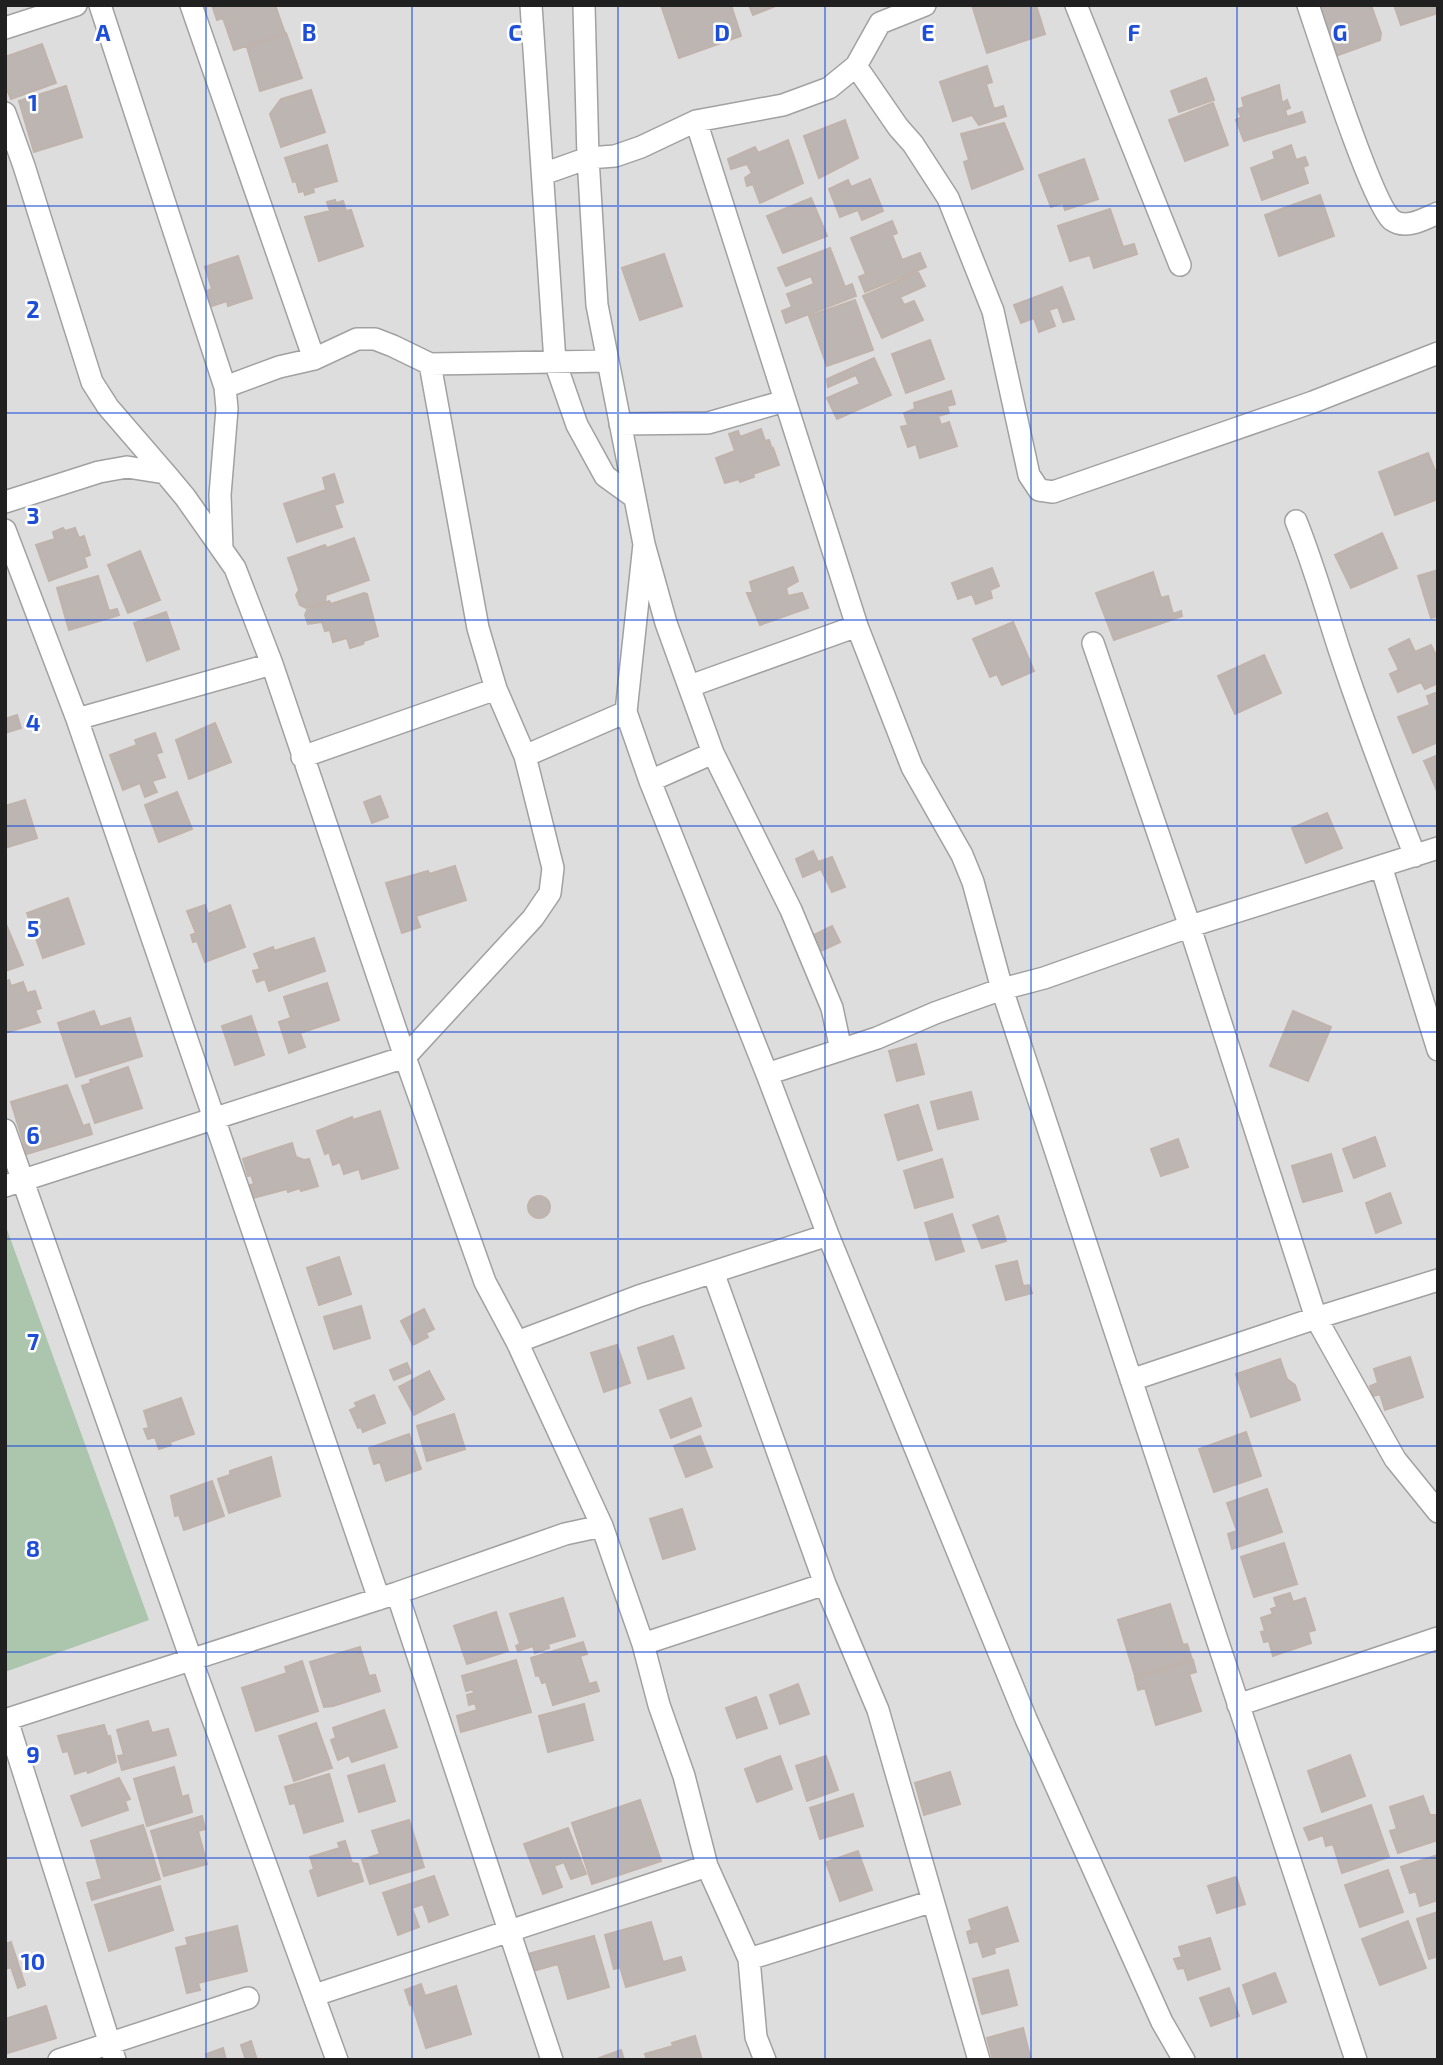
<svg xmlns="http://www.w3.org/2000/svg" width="1443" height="2065" font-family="'Exo 2',sans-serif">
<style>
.residential{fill:#dedddd}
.cemetery{fill:#acc6ae}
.building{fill:#bdb5b1;stroke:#c0b3ac;stroke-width:2}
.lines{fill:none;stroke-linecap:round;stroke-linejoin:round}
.minor-casing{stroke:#a1a1a1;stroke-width:24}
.minor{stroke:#fff;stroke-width:21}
.grid{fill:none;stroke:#1d4ed8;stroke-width:2;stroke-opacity:0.55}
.grid-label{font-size:23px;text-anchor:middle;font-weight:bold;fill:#1d4ed8;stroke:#fff;stroke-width:5;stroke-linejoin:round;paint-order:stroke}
</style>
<rect width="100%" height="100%" fill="#f0ece8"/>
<path class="residential" d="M5,5H1438V2060H5Z"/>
<path class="cemetery" d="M5,1224L149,1620L5,1672Z"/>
<path class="building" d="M212,5H275L285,33L234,50L223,18L217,20Z
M661,5H731L741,36L679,58Z
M749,5H778L753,15Z
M972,5H1036L1045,34L987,53Z
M1371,5L1381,33L1380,40L1333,57L1315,6Z
M1394,5H1438V13L1401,25Z
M286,33L302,78L260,91L247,47Z
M42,44L56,83L11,99L5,85V57Z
M987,66L992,82L986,84L994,109L1003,106L1006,116L979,125L972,115L953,121L940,82Z
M1206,78L1214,100L1179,112L1171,91Z
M1279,85L1282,103L1287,100L1290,108L1285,110L1287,117L1302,112L1305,122L1244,141L1236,120L1241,117L1238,109L1244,107L1242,98Z
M66,86L82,137L34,152L19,101Z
M311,90L325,132L281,147L270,114L281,99Z
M1213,103L1228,145L1185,161L1169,120Z
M845,120L858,158L819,178L804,136Z
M1004,123L1023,169L972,189L964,162L969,160L961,134Z
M788,140L803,183L760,203L753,184L747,186L745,178L752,173L747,164L731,169L728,159L755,147L758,153Z
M327,145L337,181L313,188L314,192L305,195L304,191L299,192L296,181L293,182L285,158Z
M1291,145L1296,160L1305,157L1308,165L1303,167L1308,183L1262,200L1251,168L1275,159L1273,152Z
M1084,159L1098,199L1065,210L1063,203L1051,207L1039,175Z
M870,179L883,211L862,220L858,210L840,217L829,189L848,180L851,187Z
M1320,195L1334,236L1279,256L1265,215Z
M811,198L827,236L783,253L767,216Z
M335,200L336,203L343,201L346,211L351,210L363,246L319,261L305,217L330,211L327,202Z
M1110,209L1123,247L1134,244L1137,254L1094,268L1090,255L1070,261L1058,226Z
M892,221L897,233L892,235L902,260L920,253L926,267L865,292L859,277L866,274L851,238Z
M830,248L845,287L852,284L856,296L786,323L782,311L792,307L787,294L814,284L811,276L786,286L778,268Z
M664,254L682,306L640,320L622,268Z
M238,256L252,298L228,306L227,301L212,306L206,291L212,289L205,267Z
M918,272L925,286L900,297L904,305L914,301L923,320L882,338L863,296Z
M1062,287L1074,319L1063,322L1058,307L1049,310L1055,326L1039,332L1034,318L1021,323L1014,305Z
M855,300L873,350L827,366L809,316Z
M930,340L944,379L906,393L892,354Z
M874,358L891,395L837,419L827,398L860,384L856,375L828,387L827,379Z
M951,391L955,404L947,406L949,413L938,416L941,425L949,422L957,446L920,458L916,444L908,447L901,427L908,425L904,413L915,409L914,403Z
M761,429L765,441L769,440L772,449L773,448L779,465L753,474L754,477L740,482L739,479L725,483L716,458L735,451L729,434L738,431L740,437Z
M1428,453L1438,478V499L1395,515L1379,472Z
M334,474L343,502L334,505L342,527L297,542L284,504L326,490L323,478Z
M63,528L65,531L75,528L79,538L84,536L90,555L84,557L87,567L49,581L36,545L55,539L53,532Z
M1382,533L1397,568L1351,588L1335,555Z
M354,538L369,580L326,595L325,602L306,608L300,605L296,595L299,590L288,558L325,545L327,548Z
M140,551L160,600L128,613L108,565Z
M793,567L798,581L786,588L788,596L802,593L808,608L760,625L747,593H753L750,582Z
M992,568L999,586L990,590L992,598L976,604L972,594L958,599L952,583Z
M1438,570V616L1431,618L1418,576Z
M1153,572L1161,598L1168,596L1173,614L1181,611L1182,616L1114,640L1096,593Z
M98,576L109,611L117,609L119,615L69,630L57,588Z
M364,593L367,594L378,636L364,641L363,644L350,648L347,638L333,642L330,630L325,631L322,622L308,624L305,615L307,610L329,601L331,604Z
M166,612L179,649L147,661L134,623Z
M1013,622L1034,671L1002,685L997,674L990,677L973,639Z
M1409,639L1415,652L1431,645L1438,659V683L1425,689L1421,682L1398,692L1390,674L1399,670L1389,649Z
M1264,655L1281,693L1235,714L1218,676Z
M1438,692V742L1413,753L1398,717L1430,705L1427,696Z
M17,715L21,728L5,733V719Z
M215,723L231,762L189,779L176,740Z
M155,733L162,752L156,754L165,777L152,781L157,792L145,797L140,783L123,790L110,755L137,745L135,740Z
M1438,755V793L1424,761Z
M177,792L192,829L159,842L145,805Z
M380,796L388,817L372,823L364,802Z
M25,800L37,838L5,848V806Z
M1327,813L1342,848L1306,863L1292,828Z
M813,851L818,862L832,857L845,887L832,892L821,869L803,877L796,859Z
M455,866L466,900L416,916L420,927L402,933L386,883L428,871L429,874Z
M68,898L84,944L43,958L27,913Z
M205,905L208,914L230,905L245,947L205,962L197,941L193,942L191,935L196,933L187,911Z
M5,922L23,965L5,971Z
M832,926L840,942L817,953L810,937Z
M314,938L325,971L269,991L265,979L257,982L253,971L260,969L254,954L273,947L274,951Z
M9,980L11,986L23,982L27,993L35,991L41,1008L35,1010L40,1022L5,1033V982Z
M327,983L339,1020L300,1033L305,1047L289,1053L279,1022L291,1018L284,997Z
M94,1011L100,1027L130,1018L142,1056L76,1077L58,1023Z
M1293,1011L1331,1027L1308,1081L1270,1066Z
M251,1016L264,1055L235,1065L222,1026Z
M916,1044L924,1074L897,1081L889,1051Z
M128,1067L142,1108L95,1123L82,1086L91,1083L90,1080Z
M67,1085L83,1126L89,1124L92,1134L27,1154L11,1102Z
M971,1092L978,1119L938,1129L931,1102Z
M918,1105L932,1150L898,1160L885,1115Z
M380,1111L398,1168L362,1179L359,1169L344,1174L340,1162L333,1165L329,1152L325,1154L317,1131L352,1117L353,1120Z
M1375,1137L1385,1166L1354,1178L1343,1149Z
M1178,1139L1188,1167L1161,1176L1151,1149Z
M292,1143L296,1157L304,1160L309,1159L318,1186L301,1191L300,1188L288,1192L287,1189L253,1198L250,1185L254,1184L251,1175L248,1176L243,1159Z
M1331,1154L1342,1191L1303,1202L1292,1166Z
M942,1159L953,1197L915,1208L904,1171Z
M1390,1193L1401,1223L1376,1233L1366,1203Z
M528 1207a11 11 0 1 1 22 0a11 11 0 1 1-22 0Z
M952,1214L964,1251L936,1260L925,1223Z
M998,1216L1006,1241L982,1248L973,1225Z
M339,1257L351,1294L319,1305L307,1268Z
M1017,1261L1023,1286L1029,1285L1032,1293L1006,1300L996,1266Z
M361,1306L370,1338L334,1349L324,1317Z
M424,1309L434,1329L426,1333L428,1337L413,1345L401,1321Z
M673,1336L684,1368L648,1379L638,1348Z
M617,1345L630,1383L604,1392L591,1353Z
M1410,1357L1423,1397L1385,1410L1380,1394L1373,1396L1370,1386L1378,1383L1374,1369Z
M1280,1359L1287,1379L1295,1385L1300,1400L1251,1417L1236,1374Z
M407,1363L411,1373L394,1380L390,1370Z
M429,1371L444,1399L414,1415L399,1387Z
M374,1395L385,1423L363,1432L361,1427L358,1428L350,1410L357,1407L355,1403Z
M181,1398L194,1434L170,1442L171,1445L159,1449L155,1437L148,1439L144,1429L149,1428L144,1411Z
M691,1398L701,1426L671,1438L660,1410Z
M454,1414L465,1449L427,1461L417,1426Z
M1246,1432L1261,1476L1214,1492L1199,1449Z
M409,1434L421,1469L386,1481L380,1462L374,1464L369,1448Z
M700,1436L712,1467L686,1477L674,1446Z
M271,1457L280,1496L229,1513L218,1479L230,1475V1471Z
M212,1481L224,1516L184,1530L179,1515L175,1516L171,1496Z
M1267,1489L1282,1532L1232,1549L1228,1534L1237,1531L1227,1503Z
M682,1509L695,1549L663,1559L650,1519Z
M1284,1543L1297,1584L1254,1597L1241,1557Z
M1290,1593L1293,1602L1305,1598L1315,1630L1308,1632L1311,1643L1273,1656L1269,1641L1264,1642L1261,1632L1265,1631L1261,1618L1273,1614L1271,1609L1277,1607L1274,1598Z
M563,1598L575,1636L548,1644L549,1648L535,1653L533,1646L518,1651L516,1646L520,1644L510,1614Z
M1170,1604L1183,1645L1187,1644L1192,1659L1135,1676L1118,1620Z
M496,1612L508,1651L467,1664L454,1626Z
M583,1642L587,1654L580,1656L589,1684L596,1682L599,1691L553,1705L546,1682L542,1683L539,1675L536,1676L531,1658Z
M360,1647L369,1676L375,1675L380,1691L333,1706L324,1707L310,1662Z
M516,1660L531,1712L461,1732L457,1716L477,1710L475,1703L469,1705L467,1695L474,1693L473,1689L466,1691L462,1676Z
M1193,1660L1196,1672L1189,1674L1201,1711L1156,1725L1145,1688L1138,1690L1135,1678Z
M302,1661L318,1711L256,1731L242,1688L287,1673L285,1667Z
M798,1684L809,1714L780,1724L770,1695Z
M756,1697L767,1728L737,1738L726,1708Z
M584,1704L593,1740L548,1752L539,1716Z
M384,1710L397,1747L352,1762L349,1755L338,1760L331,1740L336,1738L333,1728Z
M148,1721L152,1733L168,1729L176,1755L122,1770L118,1756L124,1755L117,1730Z
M316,1723L332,1768L294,1781L279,1736Z
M104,1725L108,1737L110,1736L116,1762L88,1773L87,1770L75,1774L68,1751L63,1752L58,1736Z
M1350,1755L1365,1796L1322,1812L1308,1771Z
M780,1756L792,1789L757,1802L745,1769Z
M826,1756L838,1790L807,1801L796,1766Z
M384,1765L395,1801L359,1812L348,1776Z
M174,1767L182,1797L188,1795L192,1812L147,1826L134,1779Z
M950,1772L960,1804L924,1815L915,1783Z
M329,1774L343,1821L304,1833L295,1803L290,1804L285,1787Z
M119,1778L130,1799L125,1801L128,1810L82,1826L71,1796Z
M853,1794L863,1826L820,1839L810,1808Z
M1423,1796L1430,1815H1436L1438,1840L1398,1853L1390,1831L1397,1829L1390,1807Z
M640,1800L661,1861L592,1884L572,1823Z
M1371,1805L1389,1857L1342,1873L1333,1844L1326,1846L1323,1835L1309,1840L1304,1828Z
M202,1816L205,1829L198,1831L207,1864L164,1876L151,1831Z
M409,1820L424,1867L370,1884L362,1860L380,1854L372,1831Z
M143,1825L160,1879L92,1900L87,1883L102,1879L91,1841Z
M568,1828L586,1874L571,1879L564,1862L554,1866L562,1887L543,1894L524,1844Z
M345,1841L352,1863L358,1864L363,1881L318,1896L310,1871L314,1869L310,1857L340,1848L338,1843Z
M858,1851L872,1890L840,1901L826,1862Z
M1438,1855V1900L1420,1906L1416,1891L1410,1893L1401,1867Z
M1388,1870L1403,1912L1360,1927L1345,1885Z
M434,1876L448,1915L429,1922L423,1904L412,1908L419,1927L398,1935L383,1893Z
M1236,1877L1245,1904L1217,1913L1208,1886Z
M160,1886L173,1930L109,1951L95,1905Z
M1007,1907L1018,1941L994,1948L995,1953L983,1957L978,1941L970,1943L967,1932L972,1930L969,1920Z
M1438,1912V1956L1429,1959L1417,1919Z
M1408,1921L1426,1968L1380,1985L1362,1939Z
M651,1922L663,1962L681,1957L685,1970L626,1987L620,1967L614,1969L605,1935Z
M237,1926L247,1971L198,1983L200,1990L187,1993L176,1948L188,1945L186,1938Z
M594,1936L609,1987L568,1999L558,1964L533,1971L528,1954Z
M1210,1938L1220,1969L1188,1980L1184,1968L1178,1969L1174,1959L1182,1957L1179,1947Z
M11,1942L25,1985L18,1988L11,1967L5,1969V1944Z
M1008,1970L1017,2005L982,2014L973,1979Z
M1275,1973L1286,2002L1253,2014L1243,1985Z
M421,1984L425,1996L456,1986L471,2034L426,2048L412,2004L410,2005L405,1990Z
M1229,1988L1239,2016L1211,2026L1200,1998Z
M46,2006L56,2038L5,2054V2019Z
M1023,2028L1031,2060H993L987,2038Z
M695,2036L702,2060H647L645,2054L673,2046L672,2043Z
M251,2041L257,2060H246L241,2045Z
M223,2048L226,2060H208L206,2054Z
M621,2050L624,2060H600L599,2058Z"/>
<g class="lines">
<g class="minor-casing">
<path id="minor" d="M100,5L225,387L227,409L220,495L222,549
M191,5L314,359
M531,5L555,362L577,425L605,476L634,497
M584,5L588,158L597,305L644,544L666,623L713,753L791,910L832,1008L841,1050
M1076,5L1180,265
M1308,5C1320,40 1372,204 1392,220C1406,230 1424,219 1438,213
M5,28L76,5
M856,66L898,127L913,144L948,198L993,311L1029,475L1039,490L1053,492L1313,402L1438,353
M5,113L24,166L92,382L108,407L165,473
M543,174L588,158L615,156L641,147L696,121L783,105L829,88L856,66L880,23L925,5
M430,364L478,628L496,689L525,756
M225,387L279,367L314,359L357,339H375L393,346L430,364L608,361
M620,424L708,423L785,401
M5,502L99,472L127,467L165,473L185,497L235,568L272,664L405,1057L485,1282L517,1342L639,1296L828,1235
M1296,521C1313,563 1325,606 1339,649C1362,719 1388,787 1415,856
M5,530L77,719L379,1599
M644,544L626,712L650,781L767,1074L828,1235L1026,1719L1162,2022L1184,2060
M857,626L912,767L962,855L973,882L1002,989L1356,2060
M1093,643L1186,915L1316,1318L1395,1459L1438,1512
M690,686L857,626L696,121
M77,719L272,664
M302,757L496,689
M650,781L713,753
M1381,866L1438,1050
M767,1074L877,1038L935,1013L1002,989L1044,978L1194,925L1438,848
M5,1130L191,1659L337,2060
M5,1186L405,1057L533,918L550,893L553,868L525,756L626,712
M517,1342L602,1526L643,1644L659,1705L684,1776L707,1866L749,1959L756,2037L765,2060
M1131,1380L1316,1318L1438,1280
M825,1584L878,1710L979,2060
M397,1593L552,2060
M643,1644L825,1584L713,1272
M1238,1705L1438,1638
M5,1720L397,1593L565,1534L602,1526
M7,1720L115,2060
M749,1959L933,1901
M315,1995L707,1866
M59,2060L248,1998"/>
</g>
<use href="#minor" class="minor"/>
</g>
<path class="grid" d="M206,5V2060M412,5V2060M618,5V2060M825,5V2060M1031,5V2060M1237,5V2060M5,206H1438M5,413H1438M5,620H1438M5,826H1438M5,1032H1438M5,1239H1438M5,1446H1438M5,1652H1438M5,1858H1438"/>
<g class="grid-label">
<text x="103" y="41">A</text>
<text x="309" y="41">B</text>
<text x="515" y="41">C</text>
<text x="722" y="41">D</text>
<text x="928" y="41">E</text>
<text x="1134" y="41">F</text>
<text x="1340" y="41">G</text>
<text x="33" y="111">1</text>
<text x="33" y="318">2</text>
<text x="33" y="524">3</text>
<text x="33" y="731">4</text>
<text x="33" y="937">5</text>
<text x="33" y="1144">6</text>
<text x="33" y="1350">7</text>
<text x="33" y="1557">8</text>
<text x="33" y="1763">9</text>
<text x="33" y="1970">10</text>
</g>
<rect width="1443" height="2065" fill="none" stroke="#202020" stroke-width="14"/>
</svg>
